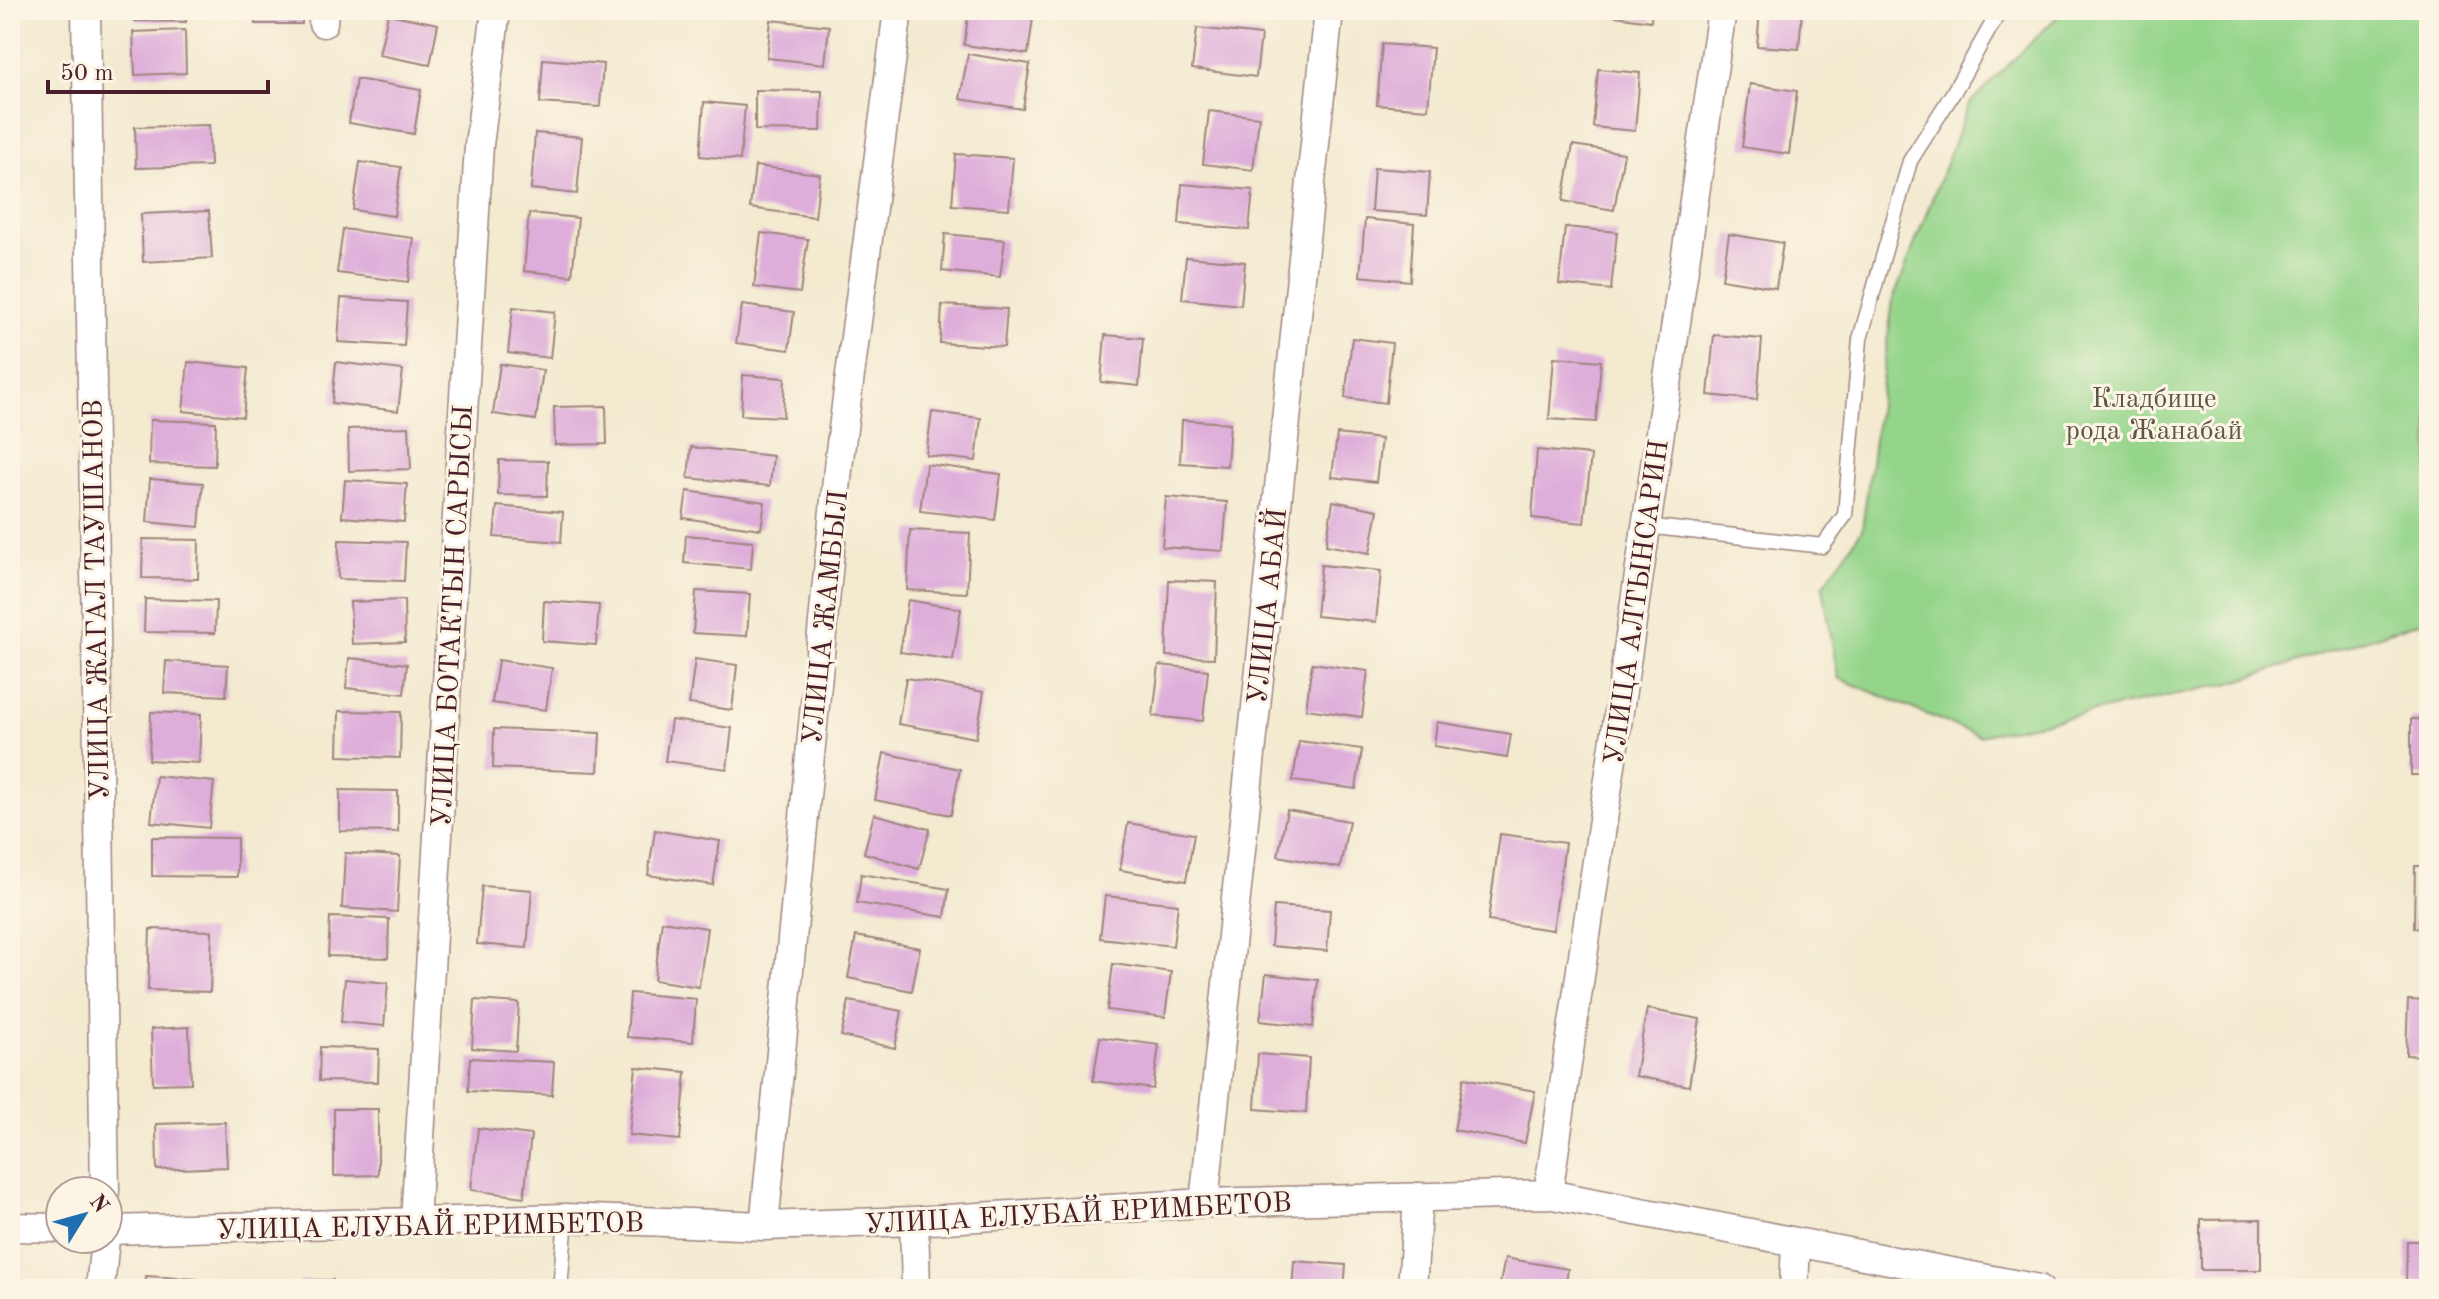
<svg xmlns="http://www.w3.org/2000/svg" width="2439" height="1299" font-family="'Old Standard TT',serif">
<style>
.green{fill:#95d58b;stroke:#707a5b;stroke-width:2}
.building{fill:#deadda}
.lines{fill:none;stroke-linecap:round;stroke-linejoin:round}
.service-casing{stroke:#9e847e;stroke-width:17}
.minor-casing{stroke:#9e847e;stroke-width:31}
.service{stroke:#fff;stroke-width:14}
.minor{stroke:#fff;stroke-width:28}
.labels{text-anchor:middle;stroke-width:6;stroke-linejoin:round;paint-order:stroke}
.park-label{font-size:28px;fill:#605648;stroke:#fcf5e5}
.street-label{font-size:28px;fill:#4a1f2b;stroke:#fcf5e5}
</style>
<rect width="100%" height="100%" fill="#fcf5e5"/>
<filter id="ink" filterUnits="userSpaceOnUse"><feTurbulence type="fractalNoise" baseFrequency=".0125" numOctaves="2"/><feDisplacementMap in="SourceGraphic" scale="16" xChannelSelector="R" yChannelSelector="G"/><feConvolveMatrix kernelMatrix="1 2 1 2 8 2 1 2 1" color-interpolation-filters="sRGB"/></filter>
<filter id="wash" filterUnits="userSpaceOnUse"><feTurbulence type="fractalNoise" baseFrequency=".006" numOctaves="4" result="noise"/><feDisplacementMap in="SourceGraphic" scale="32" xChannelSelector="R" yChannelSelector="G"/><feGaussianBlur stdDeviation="1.8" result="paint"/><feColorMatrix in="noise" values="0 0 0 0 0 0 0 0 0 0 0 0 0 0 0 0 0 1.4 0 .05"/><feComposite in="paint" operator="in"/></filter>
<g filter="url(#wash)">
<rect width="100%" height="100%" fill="#f3ead0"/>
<path class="green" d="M2064,10H2429V619L2235,682L1979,736L1838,678L1823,586L1862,530L1893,300L1969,104Z"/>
<g id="blocks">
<path class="building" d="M136,10H186V22L135,21Z
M255,10H302V24H255Z
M581,10H614L613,17Z
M969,10L1034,11L1028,54L964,45Z
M1383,10H1438V17L1383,12Z
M1609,10H1652L1651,21L1608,15Z
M1760,10H1802L1799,49L1757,46Z
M388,14L438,24L430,65L379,55Z
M771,20L829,26L825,64L767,58Z
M1197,28L1261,35L1256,77L1192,69Z
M185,30L186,73L135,75L133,32Z
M1382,44L1433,48L1428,109L1377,105Z
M968,54L1030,64L1023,109L960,99Z
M543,59L603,64L600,107L540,103Z
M1598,69L1640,73L1635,131L1593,127Z
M356,79L421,90L414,134L349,123Z
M1750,84L1797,91L1789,154L1742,147Z
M755,90L822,91L821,131L755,130Z
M704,102L745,106L740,160L700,156Z
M1209,111L1259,117L1253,170L1203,164Z
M209,125L210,166L136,168L135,127Z
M535,133L582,137L577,194L531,189Z
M1573,145L1624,153L1614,210L1563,201Z
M956,154L1013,158L1009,209L952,205Z
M360,162L401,167L394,216L353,210Z
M755,166L820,174L815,217L750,208Z
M1374,168L1430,172L1427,215L1371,211Z
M1182,184L1253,190L1249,230L1179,224Z
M209,211L212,258L143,262L141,214Z
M529,213L578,218L572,276L524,271Z
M1365,219L1414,224L1410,281L1360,276Z
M1565,227L1617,232L1611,290L1559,284Z
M343,229L414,238L408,282L337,273Z
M761,233L808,239L800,293L754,287Z
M945,234L1005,240L1000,277L942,271Z
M1729,234L1783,243L1776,288L1722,279Z
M1186,257L1245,262L1241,305L1182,299Z
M341,298L407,302L404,346L338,342Z
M742,305L794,312L789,350L736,343Z
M942,305L1007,309L1004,347L940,343Z
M513,307L555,312L550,358L508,353Z
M1105,335L1143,338L1139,386L1101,382Z
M1714,335L1762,339L1757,400L1708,395Z
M1352,338L1392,343L1386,403L1345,398Z
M1554,357L1601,361L1596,422L1549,419Z
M188,362L248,368L243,417L183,411Z
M336,362L403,370L398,411L332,403Z
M500,364L543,370L536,420L493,414Z
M743,375L785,378L783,417L741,415Z
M606,406L607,444L555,445L554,407Z
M932,412L981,418L976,461L926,455Z
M150,420L216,422L215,466L149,464Z
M1182,420L1230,423L1227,466L1180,463Z
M409,427L411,469L349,471L348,429Z
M1337,434L1381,439L1376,482L1332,477Z
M691,447L773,456L770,486L688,478Z
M1537,450L1591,455L1584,523L1532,518Z
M499,460L548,461L547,496L498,495Z
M926,464L1001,474L995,520L920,511Z
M150,479L203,483L199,527L147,522Z
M345,480L407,484L404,522L342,517Z
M687,491L765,502L761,529L683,518Z
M1166,497L1227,502L1223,551L1162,547Z
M1333,501L1378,510L1370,553L1326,545Z
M497,506L563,512L561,542L494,537Z
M910,530L970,533L967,593L907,590Z
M686,535L753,541L751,569L684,563Z
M143,539L199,540L198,579L142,578Z
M339,540L406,542L404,581L338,579Z
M1321,565L1381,571L1376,622L1316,616Z
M1169,580L1217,582L1214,658L1166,656Z
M696,591L750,594L747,636L693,633Z
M145,599L216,601L215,633L144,632Z
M404,600L405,642L352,644L350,602Z
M908,600L961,609L953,660L900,652Z
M544,601L599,605L596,645L542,641Z
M349,658L407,664L404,694L346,688Z
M695,659L737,665L732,710L689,704Z
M498,660L552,668L546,710L492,703Z
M166,661L228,665L226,696L164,693Z
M1312,663L1368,671L1362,717L1306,709Z
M1159,665L1208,670L1203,721L1153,716Z
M906,678L984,692L976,738L898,724Z
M339,711L401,712L400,758L338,756Z
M151,712L201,714L199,763L149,760Z
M2411,719H2429V775H2411Z
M671,720L732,728L727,769L665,761Z
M1437,722L1511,734L1507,758L1434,746Z
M494,729L600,733L598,772L493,768Z
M1299,741L1362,749L1356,789L1293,781Z
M884,753L960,769L951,815L875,800Z
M156,776L214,782L209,828L151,822Z
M340,790L398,791V832L340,831Z
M1287,810L1349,821L1340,868L1278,856Z
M874,814L930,829L919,869L864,853Z
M1128,823L1194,834L1186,881L1120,870Z
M655,830L720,841L713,885L648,875Z
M1500,834L1565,843L1553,930L1488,921Z
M152,837L237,838V877L152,876Z
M345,853L400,856L397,912L342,908Z
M2415,866H2429V929L2414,928Z
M861,874L949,889L945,917L857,903Z
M482,886L532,890L527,948L477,944Z
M1105,896L1178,904L1173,946L1100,938Z
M1274,906L1330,910L1327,951L1271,946Z
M330,917L389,919L388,958L328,956Z
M662,921L707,928L699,987L654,980Z
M150,929L212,931L210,992L148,990Z
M856,936L920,948L912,991L848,978Z
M1113,964L1171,972L1165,1017L1107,1010Z
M1266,974L1318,980L1313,1027L1260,1021Z
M345,979L388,983L384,1026L341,1022Z
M630,993L696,999L693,1042L627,1037Z
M475,1000L519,1003L516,1051L472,1048Z
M2408,1000L2429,1001V1056L2406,1055Z
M849,1001L902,1011L895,1048L841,1036Z
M1647,1009L1700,1019L1689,1086L1635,1076Z
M189,1027L191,1083L153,1084L151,1029Z
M1100,1037L1159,1045L1153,1089L1093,1081Z
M320,1047L379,1049L378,1082L319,1081Z
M1258,1054L1309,1058L1306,1113L1255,1109Z
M470,1058L554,1062L552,1095L468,1091Z
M636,1067L686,1072L680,1140L629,1135Z
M1464,1078L1535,1091L1525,1143L1454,1130Z
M334,1109H378V1175L334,1176Z
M225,1122L227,1167L157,1170L156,1124Z
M478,1128L531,1135L524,1197L471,1190Z
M2261,1219V1270H2201V1220Z
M2407,1241H2429V1282L2406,1281Z
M1505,1258L1568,1269L1565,1289H1499Z
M1294,1261L1346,1265L1344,1289H1292Z
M146,1276L196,1279V1289H145Z
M333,1280L334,1289H300V1281Z"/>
</g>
</g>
<g filter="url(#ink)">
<use href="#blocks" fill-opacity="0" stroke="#9e847e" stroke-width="2"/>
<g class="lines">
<g class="service-casing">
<path id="service" d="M1646,526L1823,546L1845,515L1860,339L1910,161L1953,93L2000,10
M560,1289L566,1218"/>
</g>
<g class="minor-casing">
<path id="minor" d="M86,10L105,1191
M323,23L324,10
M1548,1194L1722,10
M1204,1203L1329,10
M914,1221L916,1289
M415,1222L479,145L496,10
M764,1226L839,459L898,10
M10,1227L60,1228
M108,1230L566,1218L764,1226L914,1221L1204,1203L1548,1194L2039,1289
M100,1289L105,1239
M1412,1289L1418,1197
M1794,1289L1796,1242"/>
</g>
<use href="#service" class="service"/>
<use href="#minor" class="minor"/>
</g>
</g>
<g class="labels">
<g class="park-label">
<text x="2154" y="407">Кладбище<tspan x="2154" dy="32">рода Жанабай</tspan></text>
</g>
<g class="street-label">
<text transform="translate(95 600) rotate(-91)" y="10">УЛИЦА ЖАГАЛ ТАУШАНОВ</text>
<text transform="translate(1635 602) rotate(-82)" y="10">УЛИЦА АЛТЫНСАРИН</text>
<text transform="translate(1266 606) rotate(-84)" y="10">УЛИЦА АБАЙ</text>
<text transform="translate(451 616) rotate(-87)" y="10">УЛИЦА БОТАКТЫН САРЫСЫ</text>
<text transform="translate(824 617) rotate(-84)" y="10">УЛИЦА ЖАМБЫЛ</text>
<text transform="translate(1078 1212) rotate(-3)" y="10">УЛИЦА ЕЛУБАЙ ЕРИМБЕТОВ</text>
<text transform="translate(430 1225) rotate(-1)" y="10">УЛИЦА ЕЛУБАЙ ЕРИМБЕТОВ</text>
</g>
</g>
<rect width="2439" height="1299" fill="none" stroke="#fcf5e5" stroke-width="40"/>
<g transform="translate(84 1215) rotate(53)"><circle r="38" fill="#fcf5e5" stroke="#b59f9b" stroke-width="2"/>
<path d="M0-6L14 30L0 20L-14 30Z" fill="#1f6fb2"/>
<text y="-12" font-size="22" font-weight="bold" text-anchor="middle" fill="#4a1f2b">N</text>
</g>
<path d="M48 80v12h220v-12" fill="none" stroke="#4a1f2b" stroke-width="4"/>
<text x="60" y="80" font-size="24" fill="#4a1f2b" stroke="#fcf5e5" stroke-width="6" paint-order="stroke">50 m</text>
</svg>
